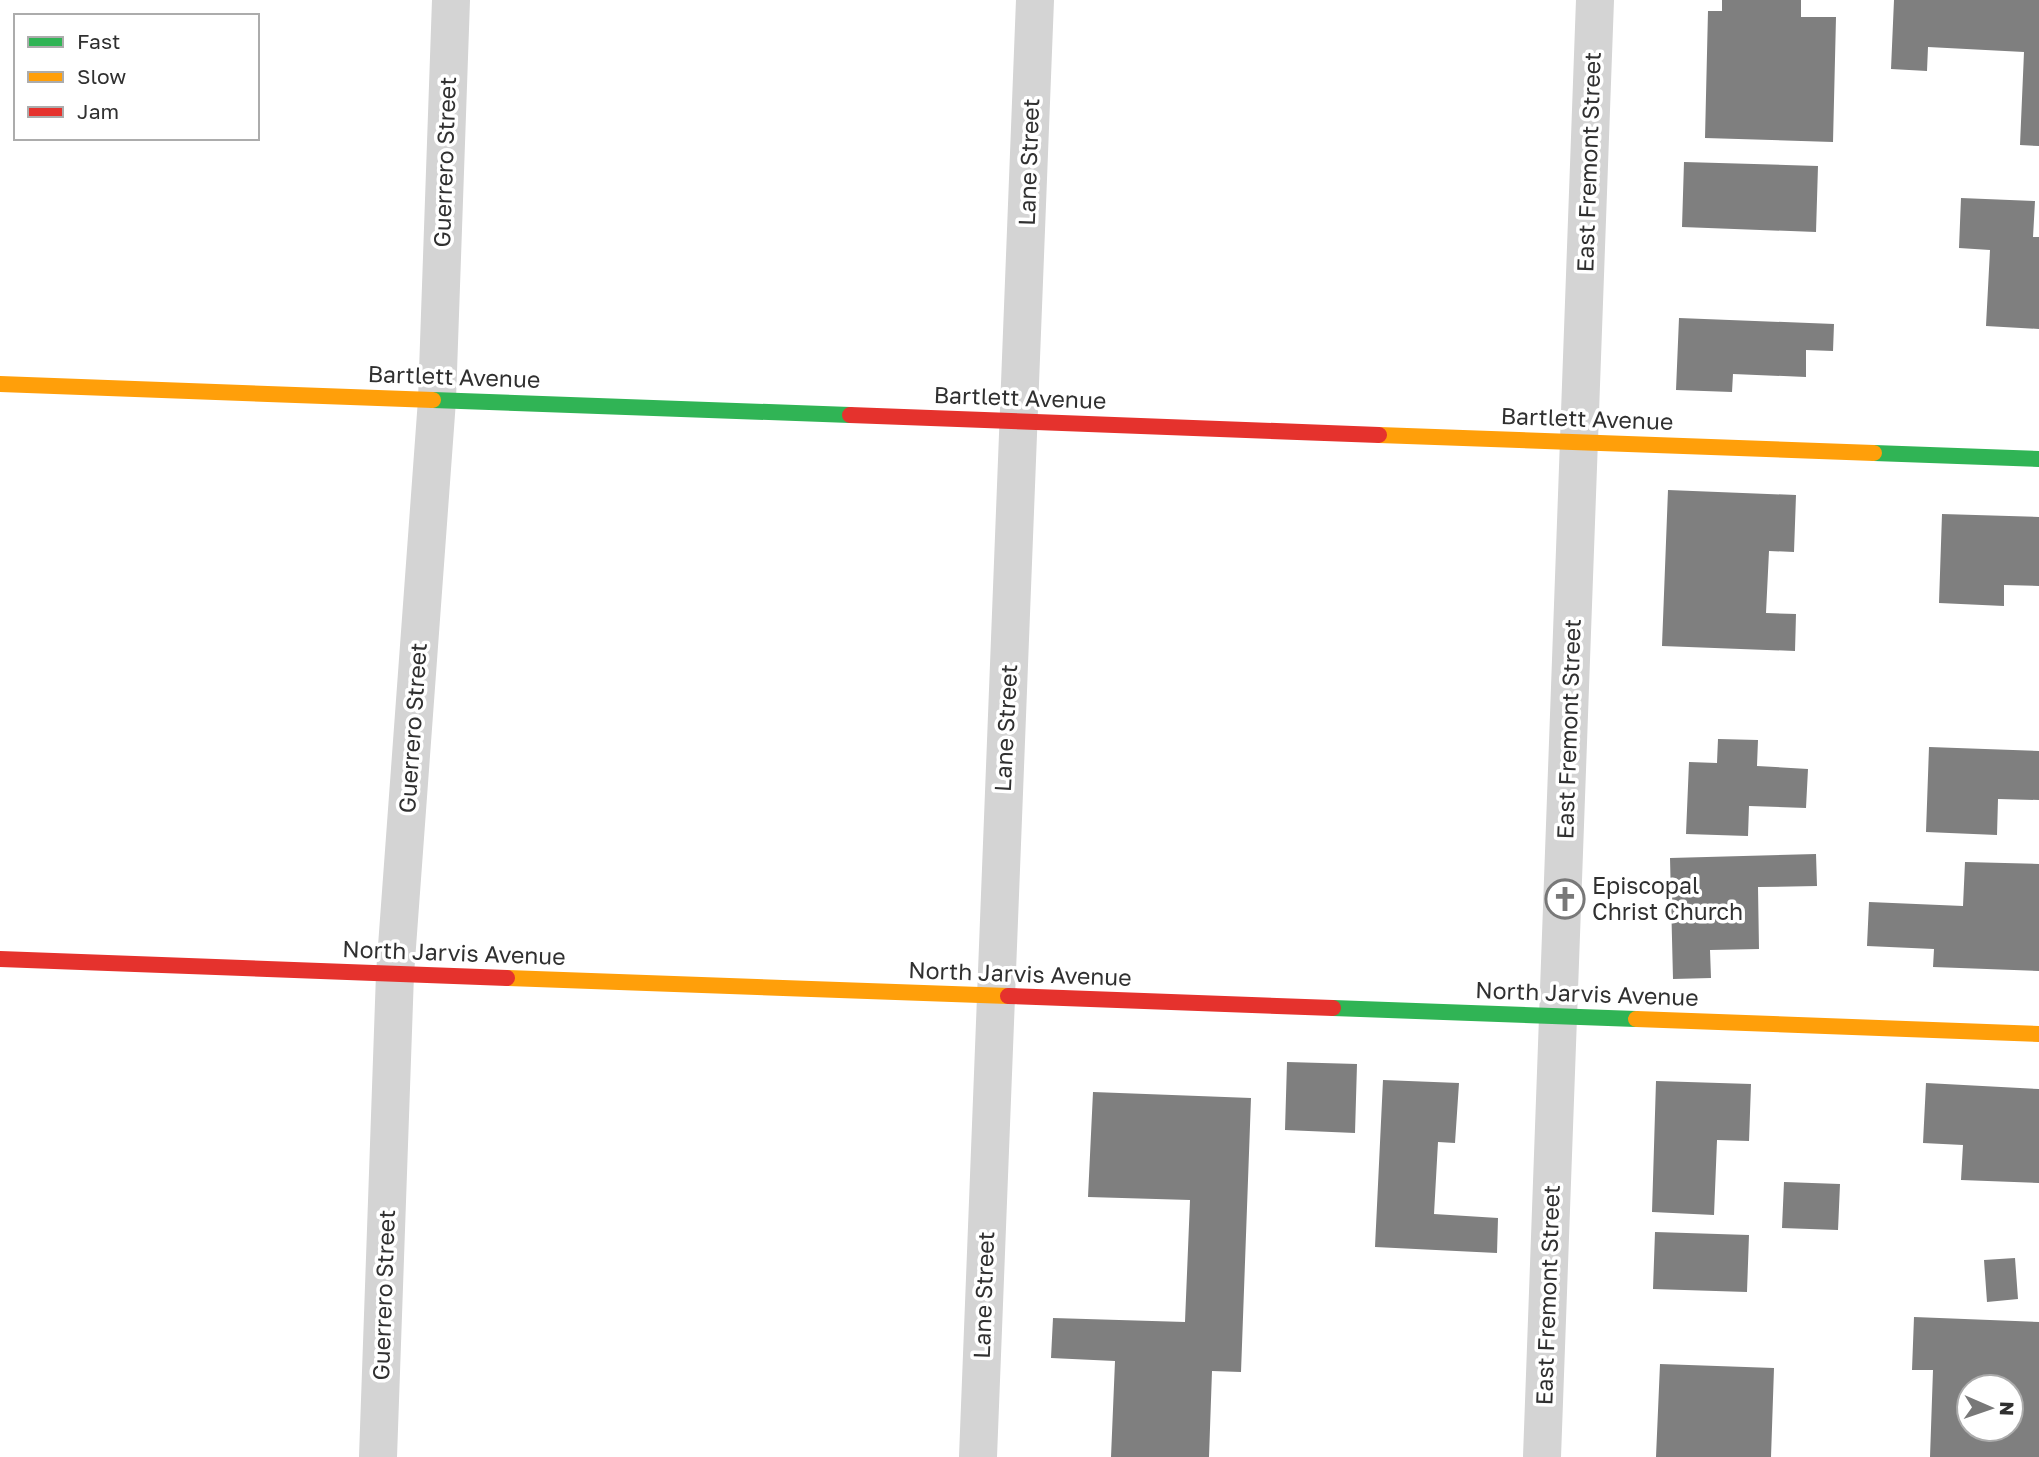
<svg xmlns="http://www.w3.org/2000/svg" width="2039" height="1457" font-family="'Golos Text',sans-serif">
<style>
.building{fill:#7f7f7f;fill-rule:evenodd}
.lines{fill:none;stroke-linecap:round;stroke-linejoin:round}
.street{stroke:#d4d4d4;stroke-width:38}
.fast{stroke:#30b455;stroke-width:16}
.slow{stroke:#ff9f0a;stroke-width:16}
.jam{stroke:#e5322d;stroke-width:16}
.labels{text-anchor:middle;stroke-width:7;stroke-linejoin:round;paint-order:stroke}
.street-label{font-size:23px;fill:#303030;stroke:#fff}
.poi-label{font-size:23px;fill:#303030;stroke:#fff;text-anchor:start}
</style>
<rect width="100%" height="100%" fill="#fff"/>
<path class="building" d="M1722,0H1801V17H1836L1833,142L1705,138L1708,11H1722Z
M1894,0H2039V146L2020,145L2024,52L1928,47L1927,71L1891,69Z
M1684,162L1818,166L1816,232L1682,227Z
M1961,198L2035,201L2033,237H2039V329L1986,326L1990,250L1959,248Z
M1679,318L1834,324L1833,351L1806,350V377L1733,374L1732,392L1676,390Z
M1668,490L1796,495L1794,552L1769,551L1766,613L1796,614L1795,651L1662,646Z
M1942,514L2039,517V586L2004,585V606L1939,603Z
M1718,739L1758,740L1757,766L1808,769L1806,808L1749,806L1748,836L1686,834L1689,762L1717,763Z
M1929,747L2039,751V800L1998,799L1997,835L1926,832Z
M1816,854L1817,886L1758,887L1759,949L1710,950L1711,978L1673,979L1670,858Z
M1965,862L2039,864V971L1933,967L1934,949L1867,946L1869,902L1963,906Z
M1287,1062L1357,1064L1355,1133L1285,1130Z
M1383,1080L1459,1083L1455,1143L1438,1142L1434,1214L1498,1218L1497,1253L1375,1247Z
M1656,1081L1751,1084L1749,1141L1717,1140L1714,1215L1652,1212Z
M1926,1083L2039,1089V1183L1961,1180L1963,1145L1923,1143Z
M1093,1092L1251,1098L1241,1372L1212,1371L1209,1457H1111L1115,1361L1051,1358L1053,1318L1185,1322L1190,1200L1088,1197Z
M1784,1182L1840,1184L1838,1230L1782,1228Z
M1655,1232L1749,1235L1747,1292L1653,1289Z
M2015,1258L2018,1299L1987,1302L1984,1260Z
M1914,1317L2039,1322V1457H1930L1933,1370H1912ZM1969,1387H2011V1429H1969Z
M1660,1364L1774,1368L1771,1457H1656Z"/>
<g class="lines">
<path class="street" d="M378,1457L395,974L437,400L451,0
M978,1457C995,971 1018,486 1035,0
M1542,1457L1595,0"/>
<path class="fast" d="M433,400L850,415
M1874,453L2039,459
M1333,1008L1636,1019"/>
<path class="slow" d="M0,384L433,400
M1379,435L1874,453
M507,978L1008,996
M1636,1019L2039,1034"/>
<path class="jam" d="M850,415L1379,435
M0,959L507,978
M1008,996L1333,1008"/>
</g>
<defs>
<g id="church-ring" transform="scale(2.0125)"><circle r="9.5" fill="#fff" stroke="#787878" stroke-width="1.5"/><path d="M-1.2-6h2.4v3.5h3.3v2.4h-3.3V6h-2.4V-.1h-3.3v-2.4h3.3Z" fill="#787878"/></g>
</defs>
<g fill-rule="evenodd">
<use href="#church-ring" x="1565" y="899"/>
</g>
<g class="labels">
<g class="street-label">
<text transform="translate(445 162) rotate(-88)" y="8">Guerrero Street</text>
<text transform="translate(1029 162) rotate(-88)" y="8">Lane Street</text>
<text transform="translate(1589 162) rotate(-88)" y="8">East Fremont Street</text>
<text transform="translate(454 377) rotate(2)" y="8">Bartlett Avenue</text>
<text transform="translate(1020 398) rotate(2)" y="8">Bartlett Avenue</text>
<text transform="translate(1587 419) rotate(2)" y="8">Bartlett Avenue</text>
<text transform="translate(413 728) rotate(-86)" y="8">Guerrero Street</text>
<text transform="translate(1006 728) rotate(-87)" y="8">Lane Street</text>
<text transform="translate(1569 729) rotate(-88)" y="8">East Fremont Street</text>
<text transform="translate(454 953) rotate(2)" y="8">North Jarvis Avenue</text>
<text transform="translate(1020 974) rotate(2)" y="8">North Jarvis Avenue</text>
<text transform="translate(1587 994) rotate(2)" y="8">North Jarvis Avenue</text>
<text transform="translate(384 1295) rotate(-88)" y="8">Guerrero Street</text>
<text transform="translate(984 1295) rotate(-88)" y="8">Lane Street</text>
<text transform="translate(1548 1295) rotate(-88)" y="8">East Fremont Street</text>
</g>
<g class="poi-label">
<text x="1592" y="894">Episcopal<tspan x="1592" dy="26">Christ Church</tspan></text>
</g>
</g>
<rect x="14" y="14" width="245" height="126" fill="#ffffff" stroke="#acacac" stroke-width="2"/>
<rect x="28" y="37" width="35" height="10" fill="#30b455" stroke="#acacac" stroke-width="2"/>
<text x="77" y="49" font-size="21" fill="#303030">Fast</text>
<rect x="28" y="72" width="35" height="10" fill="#ff9f0a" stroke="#acacac" stroke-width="2"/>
<text x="77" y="84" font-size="21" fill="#303030">Slow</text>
<rect x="28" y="107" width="35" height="10" fill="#e5322d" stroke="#acacac" stroke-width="2"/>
<text x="77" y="119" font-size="21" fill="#303030">Jam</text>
<g transform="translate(1990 1408) rotate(92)"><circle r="33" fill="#ffffff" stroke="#acacac" stroke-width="2"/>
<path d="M0-5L12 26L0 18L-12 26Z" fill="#787878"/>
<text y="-10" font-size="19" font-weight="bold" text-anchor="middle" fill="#303030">N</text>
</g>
</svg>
